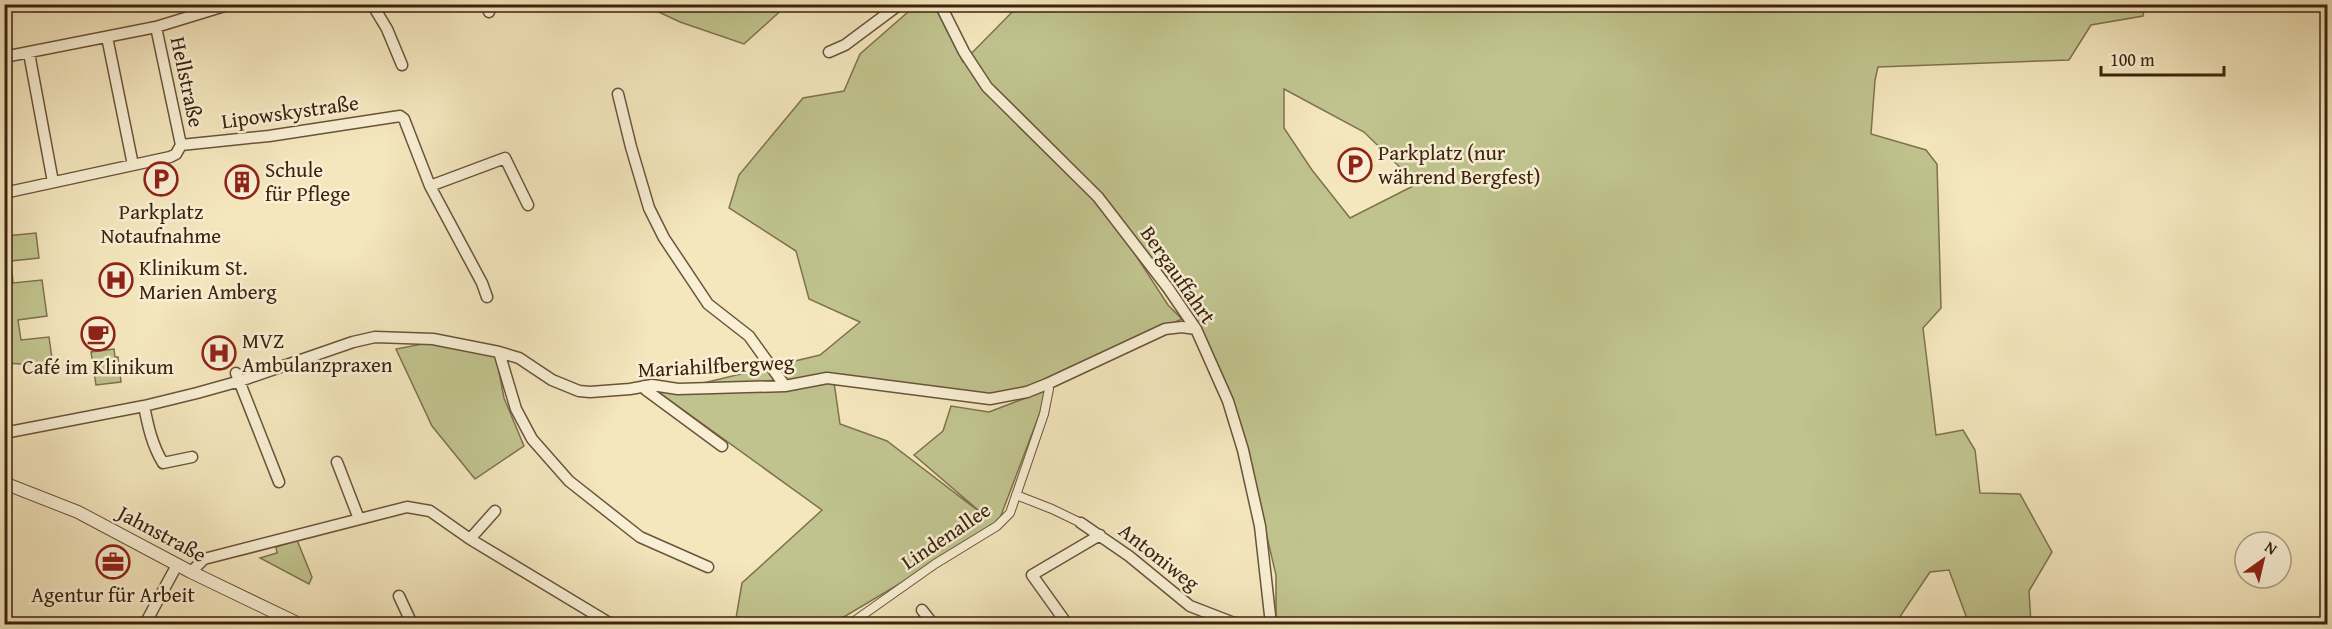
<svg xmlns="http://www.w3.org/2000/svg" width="2332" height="629" font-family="'Gentium Book Plus',serif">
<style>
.green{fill:#c0c38e;stroke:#7e724e;stroke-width:1.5;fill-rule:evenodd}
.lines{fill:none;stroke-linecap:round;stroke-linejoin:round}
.pedestrian-casing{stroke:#6b533a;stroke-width:10}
.minor-casing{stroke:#6b533a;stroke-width:13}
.tertiary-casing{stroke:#6b533a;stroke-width:14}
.pedestrian{stroke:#f8efd4;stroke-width:8}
.minor{stroke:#f8efd4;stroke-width:10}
.tertiary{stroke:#f8efd4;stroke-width:12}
.labels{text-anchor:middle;stroke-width:5;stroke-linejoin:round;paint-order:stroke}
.street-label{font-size:21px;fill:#3d220e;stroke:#f8efd4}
.poi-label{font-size:21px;fill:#3d220e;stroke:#f8efd4;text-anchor:start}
</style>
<rect width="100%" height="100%" fill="#f4e6bd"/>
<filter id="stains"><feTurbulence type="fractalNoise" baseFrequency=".00333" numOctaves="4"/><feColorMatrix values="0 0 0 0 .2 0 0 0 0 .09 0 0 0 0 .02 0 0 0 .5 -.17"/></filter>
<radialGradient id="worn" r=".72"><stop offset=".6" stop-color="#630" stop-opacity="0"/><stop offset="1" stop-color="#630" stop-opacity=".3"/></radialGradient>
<path class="green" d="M1020,4L2145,5L2143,16L2091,25L2069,60L1878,67L1875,80L1871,134L1926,150L1937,164L1941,308L1923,328L1936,435L1963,430L1975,450L1980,493L2020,494L2052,552L2029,591L2031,624H1969L1949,570L1930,572L1895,624H1258L1276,616V575L1256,491L1198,325L1105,208L1168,305L1182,319L994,402L834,382L840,424L887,441L985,516L914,455L943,431L951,406L989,412L1049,389L997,526L832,624H735L742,583L822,510L657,391L678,389L820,355L860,322L809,299L796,251L729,208L739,175L803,98L844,91L860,54L916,5H934L963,62ZM1284,89L1364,132L1417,184L1350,218L1312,170L1284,128Z
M603,5V4L787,5L744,44L680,22L646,6L604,11Z
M36,233L39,258L11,261L13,283L42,280L47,316L18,320L21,340L49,337L53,366L5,363V236Z
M428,343L496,356L504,398L524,446L475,479L432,426L396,349Z
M114,349L115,357H118L121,382L96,385L91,352Z
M297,540L312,577L309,584L260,558L277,553L276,547Z"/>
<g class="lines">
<g class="pedestrian-casing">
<path id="pedestrian" d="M1016,495L1052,509L1081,523
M850,624L935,564L997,526L1010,513L1044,414L1049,389L1047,384"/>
</g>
<g class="minor-casing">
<path id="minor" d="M372,4L387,29L402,65
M487,4L489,12
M940,4L964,52L987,87L1098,197L1168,288L1196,329L1228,401L1243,450L1260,526L1271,624
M156,27L181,145
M107,37L133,165
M829,52L845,45L900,4
M29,53L53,182
M4,57L156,27L231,4
M618,94L631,147L649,208L664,238L708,304L749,336L785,386
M181,145L269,136L400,116L404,119L430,186L482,283L487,297
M430,186L505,158L528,205
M4,193L170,157L176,154L181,145
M499,352L516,409L532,439L569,481L640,537L708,567
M236,373L279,482
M644,386L646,390L722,446
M144,406C148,426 152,445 163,463L192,457
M4,433L144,406L197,393L240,381L353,342L375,337L433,339L499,352L519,358L552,380L579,391L590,392L630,389L652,385L678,389L785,386L827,378L990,399L1027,392L1047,384L1165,329L1182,327L1196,329
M337,462L359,519
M1081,523L1129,556L1190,606L1234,623L1251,624
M470,539L495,511
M191,572L204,559L407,507L430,511L470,539L611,624
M399,596L412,624
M922,610L933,624
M145,624L177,565
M1067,624L1032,575L1100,535"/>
</g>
<g class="tertiary-casing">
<path id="tertiary" d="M4,483L78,512L191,572L299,624"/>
</g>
<use href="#pedestrian" class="pedestrian"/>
<use href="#minor" class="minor"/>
<use href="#tertiary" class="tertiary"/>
</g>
<defs>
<g id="parking-ring" transform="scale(1.725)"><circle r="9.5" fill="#f8efd4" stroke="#8f2418" stroke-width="1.5"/><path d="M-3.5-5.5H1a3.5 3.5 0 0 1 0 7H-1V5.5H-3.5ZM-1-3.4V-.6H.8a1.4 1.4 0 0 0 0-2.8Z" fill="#8f2418"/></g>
<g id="building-ring" transform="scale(1.725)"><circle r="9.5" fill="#f8efd4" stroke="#8f2418" stroke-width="1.5"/><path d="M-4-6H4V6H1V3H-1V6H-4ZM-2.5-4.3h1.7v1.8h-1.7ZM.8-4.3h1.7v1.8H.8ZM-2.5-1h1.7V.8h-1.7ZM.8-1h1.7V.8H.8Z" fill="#8f2418"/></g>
<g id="hospital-ring" transform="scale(1.725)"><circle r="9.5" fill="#f8efd4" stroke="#8f2418" stroke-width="1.5"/><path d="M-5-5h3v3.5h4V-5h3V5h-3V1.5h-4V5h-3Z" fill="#8f2418"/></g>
<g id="cafe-ring" transform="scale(1.725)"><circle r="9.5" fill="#f8efd4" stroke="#8f2418" stroke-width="1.5"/><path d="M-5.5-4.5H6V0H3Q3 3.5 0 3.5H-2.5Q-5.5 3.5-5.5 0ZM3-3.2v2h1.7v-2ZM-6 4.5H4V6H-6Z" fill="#8f2418"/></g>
<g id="office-ring" transform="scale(1.725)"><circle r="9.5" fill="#f8efd4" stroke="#8f2418" stroke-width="1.5"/><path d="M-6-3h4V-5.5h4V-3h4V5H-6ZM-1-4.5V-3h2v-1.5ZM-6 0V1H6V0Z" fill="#8f2418"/></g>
</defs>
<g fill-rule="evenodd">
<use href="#parking-ring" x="1355" y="165"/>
<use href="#parking-ring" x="161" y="179"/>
<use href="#building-ring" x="242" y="182"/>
<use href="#hospital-ring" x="116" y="280"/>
<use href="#cafe-ring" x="98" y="334"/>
<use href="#hospital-ring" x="219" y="353"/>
<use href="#office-ring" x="113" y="562"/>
</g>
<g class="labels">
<g class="street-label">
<text transform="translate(187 82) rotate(78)" y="7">Hellstraße</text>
<text transform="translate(290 112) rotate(-8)" y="7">Lipowskystraße</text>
<text transform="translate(1178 275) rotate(55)" y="7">Bergauffahrt</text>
<text transform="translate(716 366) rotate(-3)" y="7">Mariahilfbergweg</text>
<text transform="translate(162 534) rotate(28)" y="7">Jahnstraße</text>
<text transform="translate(946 536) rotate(-34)" y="7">Lindenallee</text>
<text transform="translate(1159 557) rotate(38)" y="7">Antoniweg</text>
</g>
<g class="poi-label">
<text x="1378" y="160">Parkplatz (nur<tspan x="1378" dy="24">während Bergfest)</tspan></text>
<text x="265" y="177">Schule<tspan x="265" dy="24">für Pflege</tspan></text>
<text x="161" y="219" text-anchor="middle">Parkplatz<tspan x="161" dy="24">Notaufnahme</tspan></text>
<text x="139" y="275">Klinikum St.<tspan x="139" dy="24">Marien Amberg</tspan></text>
<text x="242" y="348">MVZ<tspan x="242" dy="24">Ambulanzpraxen</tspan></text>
<text x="98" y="374" text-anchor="middle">Café im Klinikum</text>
<text x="113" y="602" text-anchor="middle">Agentur für Arbeit</text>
</g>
</g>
<rect width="2332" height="629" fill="none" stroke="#f4e6bd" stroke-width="24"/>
<rect x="6" y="6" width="2320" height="617" fill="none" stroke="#3d220e" stroke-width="3"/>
<rect x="12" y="12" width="2308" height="605" fill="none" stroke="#3d220e" stroke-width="1.5"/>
<g transform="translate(2263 560) rotate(34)"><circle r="28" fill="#f8efd4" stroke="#ad9d85" stroke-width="1.5"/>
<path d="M0-4.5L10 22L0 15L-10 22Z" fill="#8f2418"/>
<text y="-9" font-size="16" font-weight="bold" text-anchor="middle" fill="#3d220e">N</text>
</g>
<path d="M2101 66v9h123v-9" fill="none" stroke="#3d220e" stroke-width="3"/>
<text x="2110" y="66" font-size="18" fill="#3d220e" stroke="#f8efd4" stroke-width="4.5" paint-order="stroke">100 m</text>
<rect width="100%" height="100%" filter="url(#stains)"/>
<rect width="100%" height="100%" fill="url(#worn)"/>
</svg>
